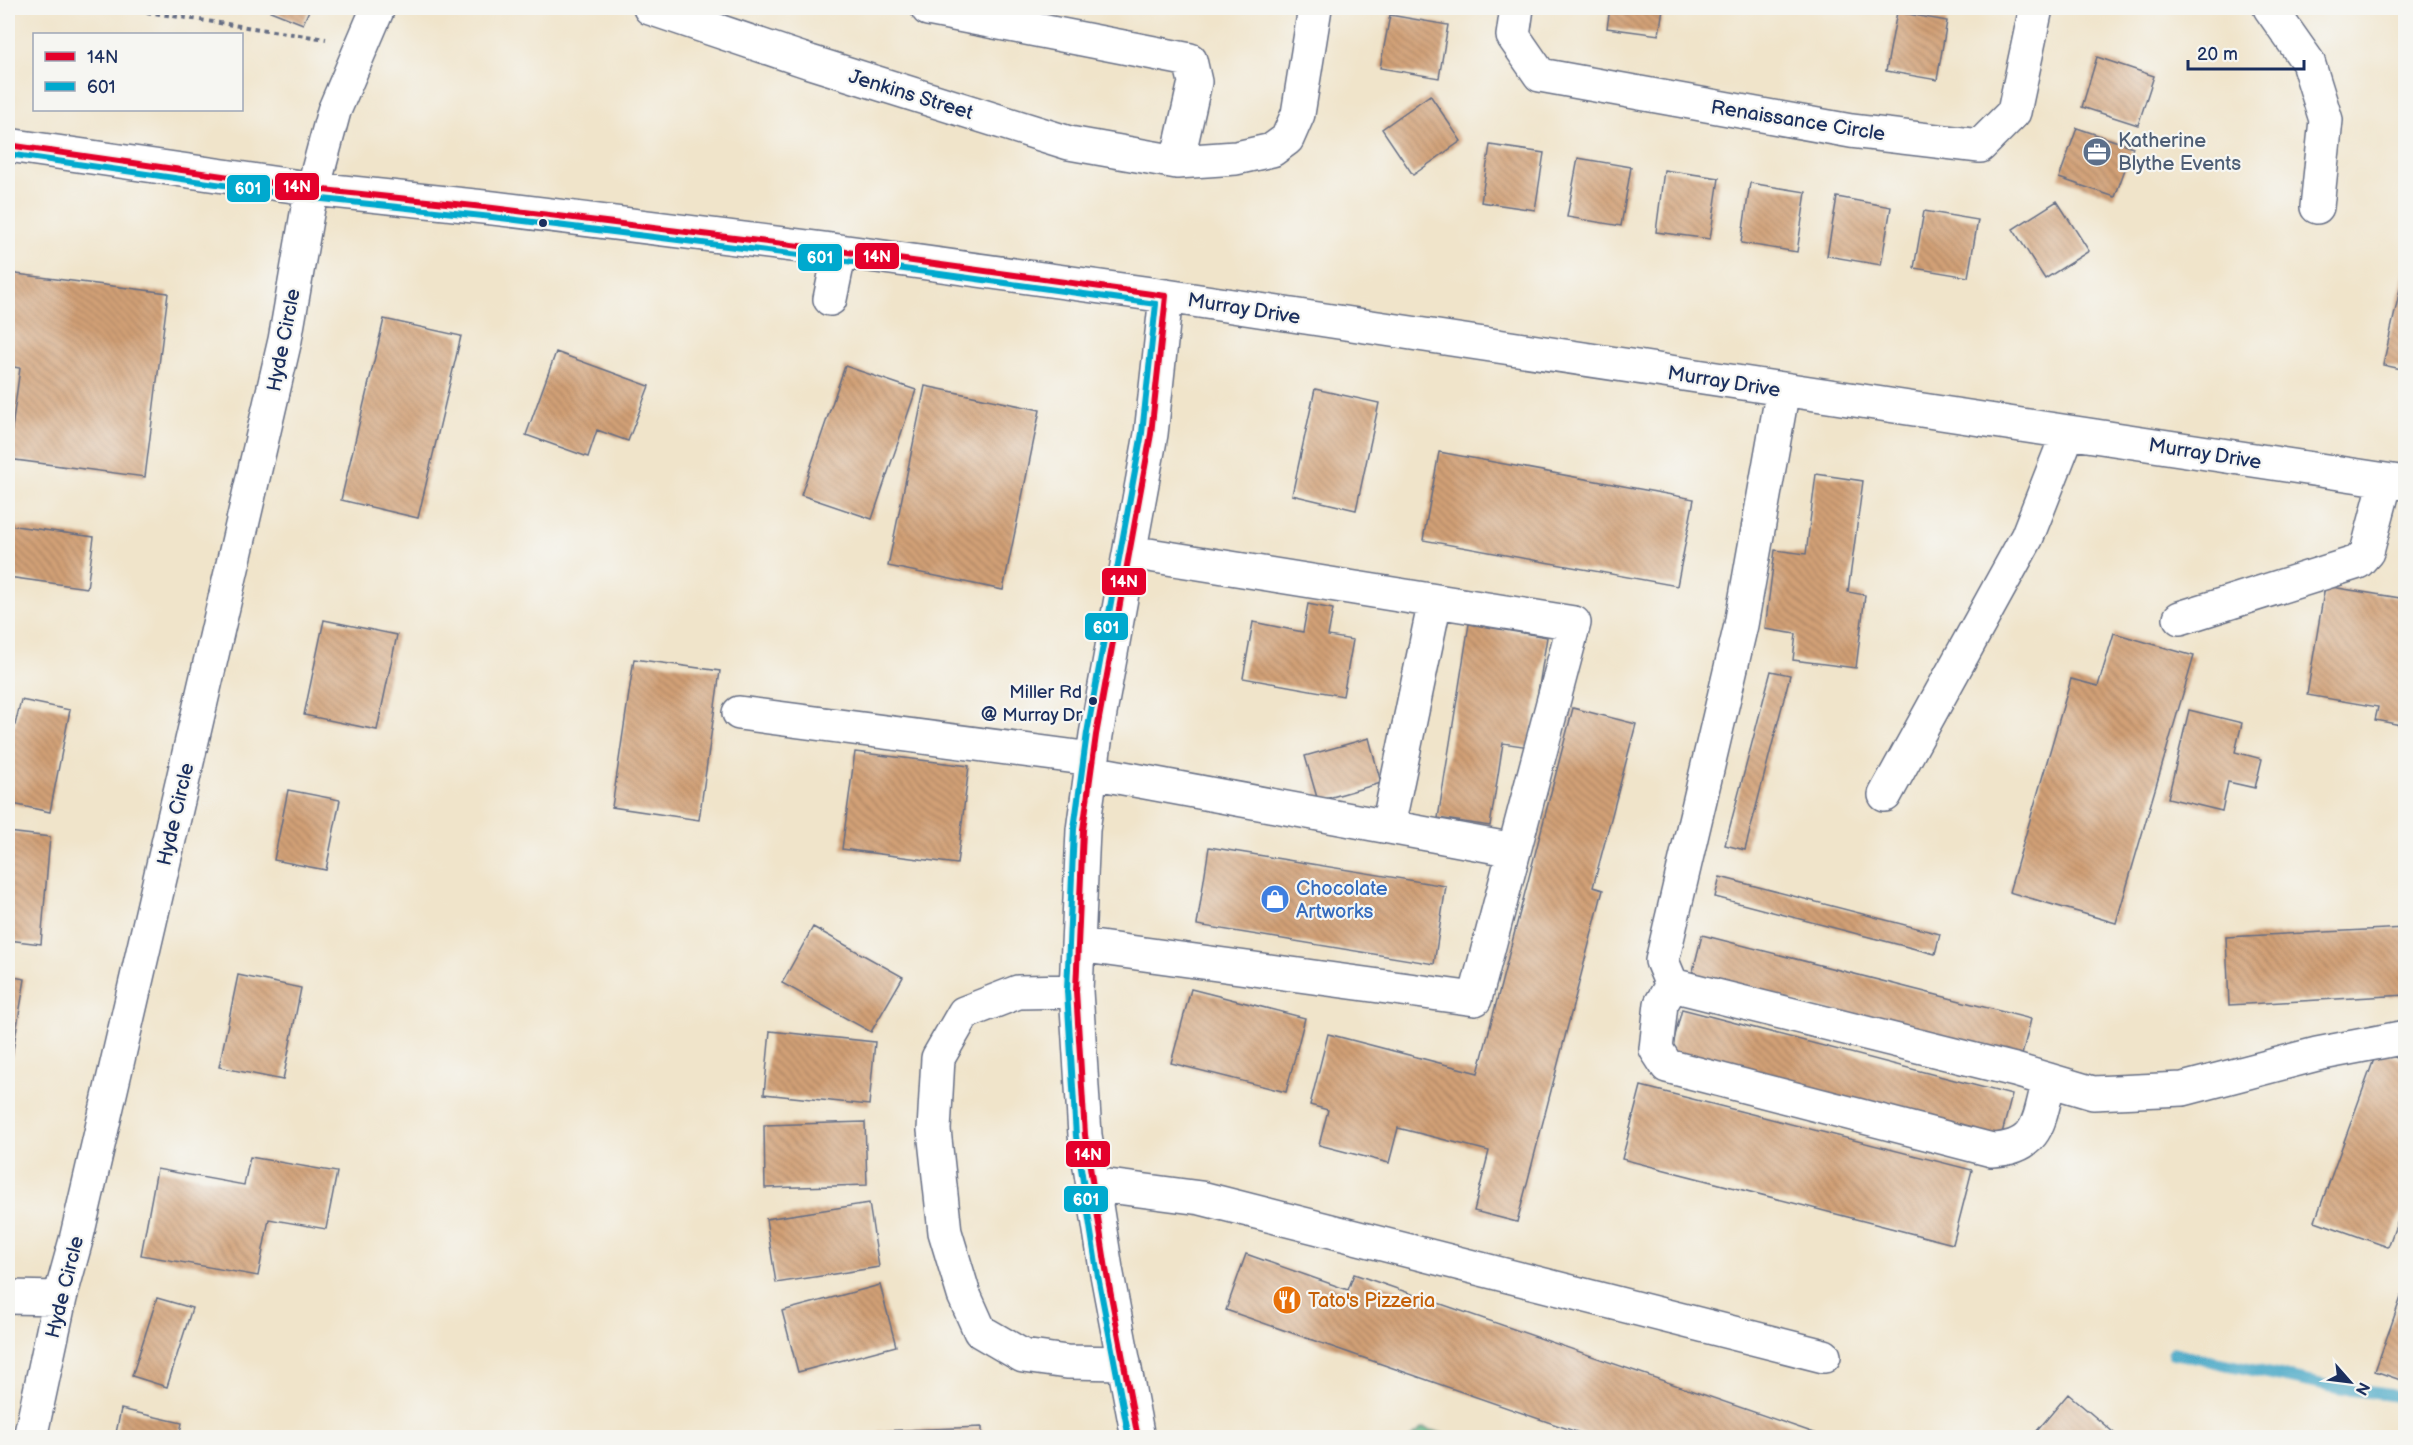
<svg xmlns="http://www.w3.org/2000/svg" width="2413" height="1445" font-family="'Balsamiq Sans',sans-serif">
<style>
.forest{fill:url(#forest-firs);stroke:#3e706e;stroke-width:1.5}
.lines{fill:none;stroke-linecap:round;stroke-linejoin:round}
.stream{stroke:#47a7c6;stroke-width:12}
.building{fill:url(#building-back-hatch)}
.minor-casing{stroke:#666e84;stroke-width:36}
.path{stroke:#666e84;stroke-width:4;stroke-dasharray:4.5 4.5;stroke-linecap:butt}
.minor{stroke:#fff;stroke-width:33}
.bus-1-casing{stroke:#f6f6f2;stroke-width:10}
.bus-2-casing{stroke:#f6f6f2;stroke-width:10}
.bus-1{stroke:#e4002b;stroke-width:6}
.bus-2{stroke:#00a9ce;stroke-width:6}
.bus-dot{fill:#1b2f5e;stroke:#f6f6f2;stroke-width:2}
.labels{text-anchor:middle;stroke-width:4.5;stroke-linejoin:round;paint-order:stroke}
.bus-label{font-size:18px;fill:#1b2f5e;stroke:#f6f6f2;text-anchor:end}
.street-label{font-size:20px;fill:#1b2f5e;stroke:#f6f6f2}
.service-label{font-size:20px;fill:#4e5e75;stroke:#f6f6f2;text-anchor:start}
.shop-label{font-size:20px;fill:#366cbe;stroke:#f6f6f2;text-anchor:start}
.food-label{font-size:20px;fill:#c56008;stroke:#f6f6f2;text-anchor:start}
.line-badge{stroke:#f6f6f2;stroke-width:2}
.badge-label{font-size:16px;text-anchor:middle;font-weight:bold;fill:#fff}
</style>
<defs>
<pattern id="forest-firs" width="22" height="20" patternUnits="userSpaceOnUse" patternTransform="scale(1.5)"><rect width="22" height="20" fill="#62b27f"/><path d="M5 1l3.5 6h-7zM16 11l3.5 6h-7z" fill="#50916b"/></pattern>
<pattern id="building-back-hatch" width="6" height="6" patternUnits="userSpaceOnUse" patternTransform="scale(1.5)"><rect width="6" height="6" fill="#d2a076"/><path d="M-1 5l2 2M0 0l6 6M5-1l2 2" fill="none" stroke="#aa8364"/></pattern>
</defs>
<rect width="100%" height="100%" fill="#f6f6f2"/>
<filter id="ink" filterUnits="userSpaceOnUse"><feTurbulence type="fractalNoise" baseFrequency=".0167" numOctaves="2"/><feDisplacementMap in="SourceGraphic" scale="12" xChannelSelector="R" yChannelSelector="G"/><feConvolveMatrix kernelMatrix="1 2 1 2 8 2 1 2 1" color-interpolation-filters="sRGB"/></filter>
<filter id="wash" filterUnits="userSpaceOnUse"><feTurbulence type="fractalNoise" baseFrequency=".008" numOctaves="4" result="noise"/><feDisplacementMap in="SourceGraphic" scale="24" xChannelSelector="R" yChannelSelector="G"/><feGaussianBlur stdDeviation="1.35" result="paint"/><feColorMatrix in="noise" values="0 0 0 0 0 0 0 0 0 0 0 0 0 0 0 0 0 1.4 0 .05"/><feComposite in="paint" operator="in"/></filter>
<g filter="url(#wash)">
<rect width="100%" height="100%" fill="#f0e4ca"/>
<path class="forest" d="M1424,1428L1454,1437H1411Z"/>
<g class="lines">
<path class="stream" d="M2173,1353L2337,1388L2406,1397"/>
</g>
<g id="blocks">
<path class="building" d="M263,8H310L303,24Z
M1610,8H1663L1659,35L1607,28Z
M1897,12L1947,21L1937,80L1886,71Z
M1390,15L1448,25L1439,78L1380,68Z
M2097,57L2154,76L2138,125L2082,107Z
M1430,95L1461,141L1413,175L1382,129Z
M2077,128L2133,147L2115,197L2059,178Z
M1490,145L1544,153L1535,210L1481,202Z
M1578,158L1631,167L1621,226L1567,217Z
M1664,170L1719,178L1710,239L1656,232Z
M1750,183L1806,192L1797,252L1741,243Z
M1837,197L1891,207L1881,265L1827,256Z
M2057,201L2089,251L2045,279L2013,229Z
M1924,211L1978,220L1968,277L1914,268Z
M2405,267H2406V370L2383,365Z
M8,273L168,293L145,477L8,459L20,368L8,366Z
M384,319L461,336L418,518L341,500Z
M556,352L649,386L628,441L597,430L588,457L526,435Z
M845,366L916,390L872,519L801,495Z
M925,386L1040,410L1003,590L888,566Z
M1315,389L1379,403L1356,510L1292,495Z
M1439,452L1694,499L1677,586L1423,540Z
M1816,474L1863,481L1848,592L1865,595L1856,668L1793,660L1796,634L1765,629L1775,550L1806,554Z
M8,525L94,537L87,588L8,577Z
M2325,586L2406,599V726L2375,720L2378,707L2307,695Z
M1308,604L1333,609L1328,636L1353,640L1343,696L1243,678L1253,622L1303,632Z
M324,620L397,635L377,730L304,715Z
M1469,624L1547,637L1529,747L1503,743L1490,826L1438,818Z
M2114,633L2194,656L2116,923L2009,892L2071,679L2098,686Z
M634,659L720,671L699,820L612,807Z
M1771,671L1790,675L1745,850L1725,845Z
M21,700L70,710L50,812L8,803V724L15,725Z
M1573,708L1636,724L1593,887L1603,890L1517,1222L1474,1211L1489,1151L1398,1128L1389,1163L1319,1145L1328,1110L1310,1105L1328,1034L1478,1073Z
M2189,710L2242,723L2235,752L2262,759L2255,788L2228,782L2222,811L2168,798Z
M1369,738L1381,783L1318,801L1305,756Z
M855,752L969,766L957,864L842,849Z
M288,790L340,800L326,870L274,860Z
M8,832L50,837L41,944L8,940Z
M1209,847L1446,886L1434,964L1197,925Z
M1720,877L1940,934L1935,954L1715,897Z
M813,927L903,977L871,1032L782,983Z
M2406,928V995L2229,1005L2226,937Z
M1702,935L2031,1019L2021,1059L1692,975Z
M238,975L301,988L283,1080L219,1067Z
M8,976L25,979L12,1056H8Z
M1191,989L1305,1018L1286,1092L1171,1063Z
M1682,1009L2012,1095L2000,1141L1670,1055Z
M770,1031L875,1042L869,1105L764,1094Z
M2377,1051L2406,1061V1198L2388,1247L2315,1221Z
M1641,1086L1972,1170L1953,1244L1622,1159Z
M865,1122L867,1185L765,1188L764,1125Z
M250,1157L337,1172L326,1229L269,1219L258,1276L141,1255L157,1169L244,1185Z
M869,1203L879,1267L776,1283L766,1219Z
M1246,1254L1348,1290L1354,1274L1829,1438H1594L1226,1310Z
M880,1285L896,1346L798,1372L782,1311Z
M2405,1286H2406V1382L2375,1371Z
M157,1298L192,1308L167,1387L132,1376Z
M2068,1394L2120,1438H2031Z
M121,1409L182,1423L179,1438H115Z
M982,1427V1438H878V1431Z"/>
</g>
</g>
<g filter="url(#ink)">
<use href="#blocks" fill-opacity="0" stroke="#666e84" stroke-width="1.5"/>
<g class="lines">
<g class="minor-casing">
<path id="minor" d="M650,8L810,62L1069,143L1177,162L1236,158L1272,150L1287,139L1298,114L1315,8
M1517,8L1513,36L1540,75L1851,131L1980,146L2014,112L2036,8
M2270,8L2308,62L2326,120L2317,207
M928,9L1190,60L1195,82L1177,162
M8,145L314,189L493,208L840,251L1166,296L2406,483
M830,299L840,251
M1783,389L1741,625L1662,961L1672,985L2015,1070L2093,1093L2183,1089L2317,1054L2406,1037
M2180,618L2358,562L2367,552L2386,480
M739,713L1092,759
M1091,772L1514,850
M1885,795L2027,537L2068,433
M1388,826L1435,601
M1078,945L1475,999L1574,623L1130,552
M1672,985L1661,1004L1656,1049L1667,1066L1992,1150C2040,1148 2039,1119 2049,1080
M1076,991L1018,992L964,1013L938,1058L934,1130L945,1232L964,1295L980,1331L1023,1356L1067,1362L1124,1363
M1093,1184L1201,1198L1824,1356
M8,1297L60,1298
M30,1438L60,1298L76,1240L285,340L308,208L334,111L378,8
M1138,1438L1106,1269L1085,1135L1076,991L1083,830L1096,735L1151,434L1166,296"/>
</g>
<path class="path" d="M120,8L326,39"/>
<use href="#minor" class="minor"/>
<g class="bus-1-casing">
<path id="bus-1" d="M8,145L314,189L493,208L840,251L1166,296
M1138,1438L1106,1269L1085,1135L1076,991L1083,830L1096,735L1151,434L1166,296"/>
</g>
<g class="bus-2-casing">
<path id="bus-2" d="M8,154L313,198L492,217L839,260L1156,304L1142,433L1087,733L1074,829L1067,991L1076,1136L1097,1271L1129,1438"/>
</g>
<use href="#bus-1" class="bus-1"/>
<use href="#bus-2" class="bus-2"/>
</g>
</g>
<defs>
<g id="office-disc" transform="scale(1.5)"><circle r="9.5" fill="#5c6f8a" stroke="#f6f6f2"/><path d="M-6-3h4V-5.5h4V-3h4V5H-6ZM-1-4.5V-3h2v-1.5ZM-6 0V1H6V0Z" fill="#fff"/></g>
<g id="shop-disc" transform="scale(1.5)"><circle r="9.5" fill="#3f7fe0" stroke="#f6f6f2"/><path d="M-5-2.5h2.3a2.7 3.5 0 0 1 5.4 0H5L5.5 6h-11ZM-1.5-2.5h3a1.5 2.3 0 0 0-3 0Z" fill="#fff"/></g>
<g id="restaurant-disc" transform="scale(1.5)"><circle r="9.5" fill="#e8710a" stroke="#f6f6f2"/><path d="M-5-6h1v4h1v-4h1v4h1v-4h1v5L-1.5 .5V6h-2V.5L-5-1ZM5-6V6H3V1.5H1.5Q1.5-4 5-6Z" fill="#fff"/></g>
</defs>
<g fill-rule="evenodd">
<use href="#office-disc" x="2097" y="152"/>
<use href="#shop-disc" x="1275" y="899"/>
<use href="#restaurant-disc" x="1287" y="1300"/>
</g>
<g class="bus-dot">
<circle cx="543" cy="223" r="5"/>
<circle cx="1093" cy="701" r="5"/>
</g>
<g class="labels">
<g class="bus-label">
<text x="1082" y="698">Miller Rd<tspan x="1082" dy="23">@ Murray Dr</tspan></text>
</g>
<g class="street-label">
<text transform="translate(911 94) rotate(17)" y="7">Jenkins Street</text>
<text transform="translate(1798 120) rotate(9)" y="7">Renaissance Circle</text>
<text transform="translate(1244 308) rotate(9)" y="7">Murray Drive</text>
<text transform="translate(283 340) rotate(-79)" y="7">Hyde Circle</text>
<text transform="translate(1724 381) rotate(9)" y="7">Murray Drive</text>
<text transform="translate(2205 453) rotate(9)" y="7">Murray Drive</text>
<text transform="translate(175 814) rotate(-77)" y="7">Hyde Circle</text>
<text transform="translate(64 1287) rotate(-76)" y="7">Hyde Circle</text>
</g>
<g class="service-label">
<text x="2118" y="147">Katherine<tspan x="2118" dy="23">Blythe Events</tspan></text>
</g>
<g class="shop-label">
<text x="1296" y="895">Chocolate<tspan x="1296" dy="23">Artworks</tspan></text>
</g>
<g class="food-label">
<text x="1308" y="1307">Tato's Pizzeria</text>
</g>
</g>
<g class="line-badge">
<rect x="274" y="172" width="46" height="29" rx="6" fill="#e4002b"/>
<rect x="226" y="174" width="45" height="29" rx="6" fill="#00a9ce"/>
<rect x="854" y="242" width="46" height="28" rx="6" fill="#e4002b"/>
<rect x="797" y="243" width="46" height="29" rx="6" fill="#00a9ce"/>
<rect x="1101" y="567" width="46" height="29" rx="6" fill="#e4002b"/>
<rect x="1084" y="612" width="45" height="29" rx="6" fill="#00a9ce"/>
<rect x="1065" y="1140" width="46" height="28" rx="6" fill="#e4002b"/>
<rect x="1063" y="1185" width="46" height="28" rx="6" fill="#00a9ce"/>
</g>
<g class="badge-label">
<text x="297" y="192">14N</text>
<text x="248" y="194">601</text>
<text x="877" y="262">14N</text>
<text x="820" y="263">601</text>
<text x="1124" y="587">14N</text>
<text x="1106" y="633">601</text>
<text x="1088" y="1160">14N</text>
<text x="1086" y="1205">601</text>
</g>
<rect width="2413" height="1445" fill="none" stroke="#f6f6f2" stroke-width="30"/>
<rect x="33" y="33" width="210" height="78" fill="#f6f6f2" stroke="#9ea6b7" stroke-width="1.5"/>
<rect x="45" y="52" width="30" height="9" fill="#e4002b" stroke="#9ea6b7" stroke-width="1.5"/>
<text x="87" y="63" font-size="18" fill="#1b2f5e">14N</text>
<rect x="45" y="82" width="30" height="9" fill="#00a9ce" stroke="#9ea6b7" stroke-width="1.5"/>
<text x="87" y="93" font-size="18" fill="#1b2f5e">601</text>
<g transform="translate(2350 1382) rotate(118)" stroke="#f6f6f2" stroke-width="4.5" paint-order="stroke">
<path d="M0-4.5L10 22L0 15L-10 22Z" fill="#1b2f5e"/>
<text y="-9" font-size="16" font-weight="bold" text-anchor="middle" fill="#1b2f5e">N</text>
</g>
<path d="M2188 60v9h116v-9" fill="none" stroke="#1b2f5e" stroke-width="3"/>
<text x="2197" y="60" font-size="18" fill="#1b2f5e" stroke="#f6f6f2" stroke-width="4.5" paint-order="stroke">20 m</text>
</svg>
